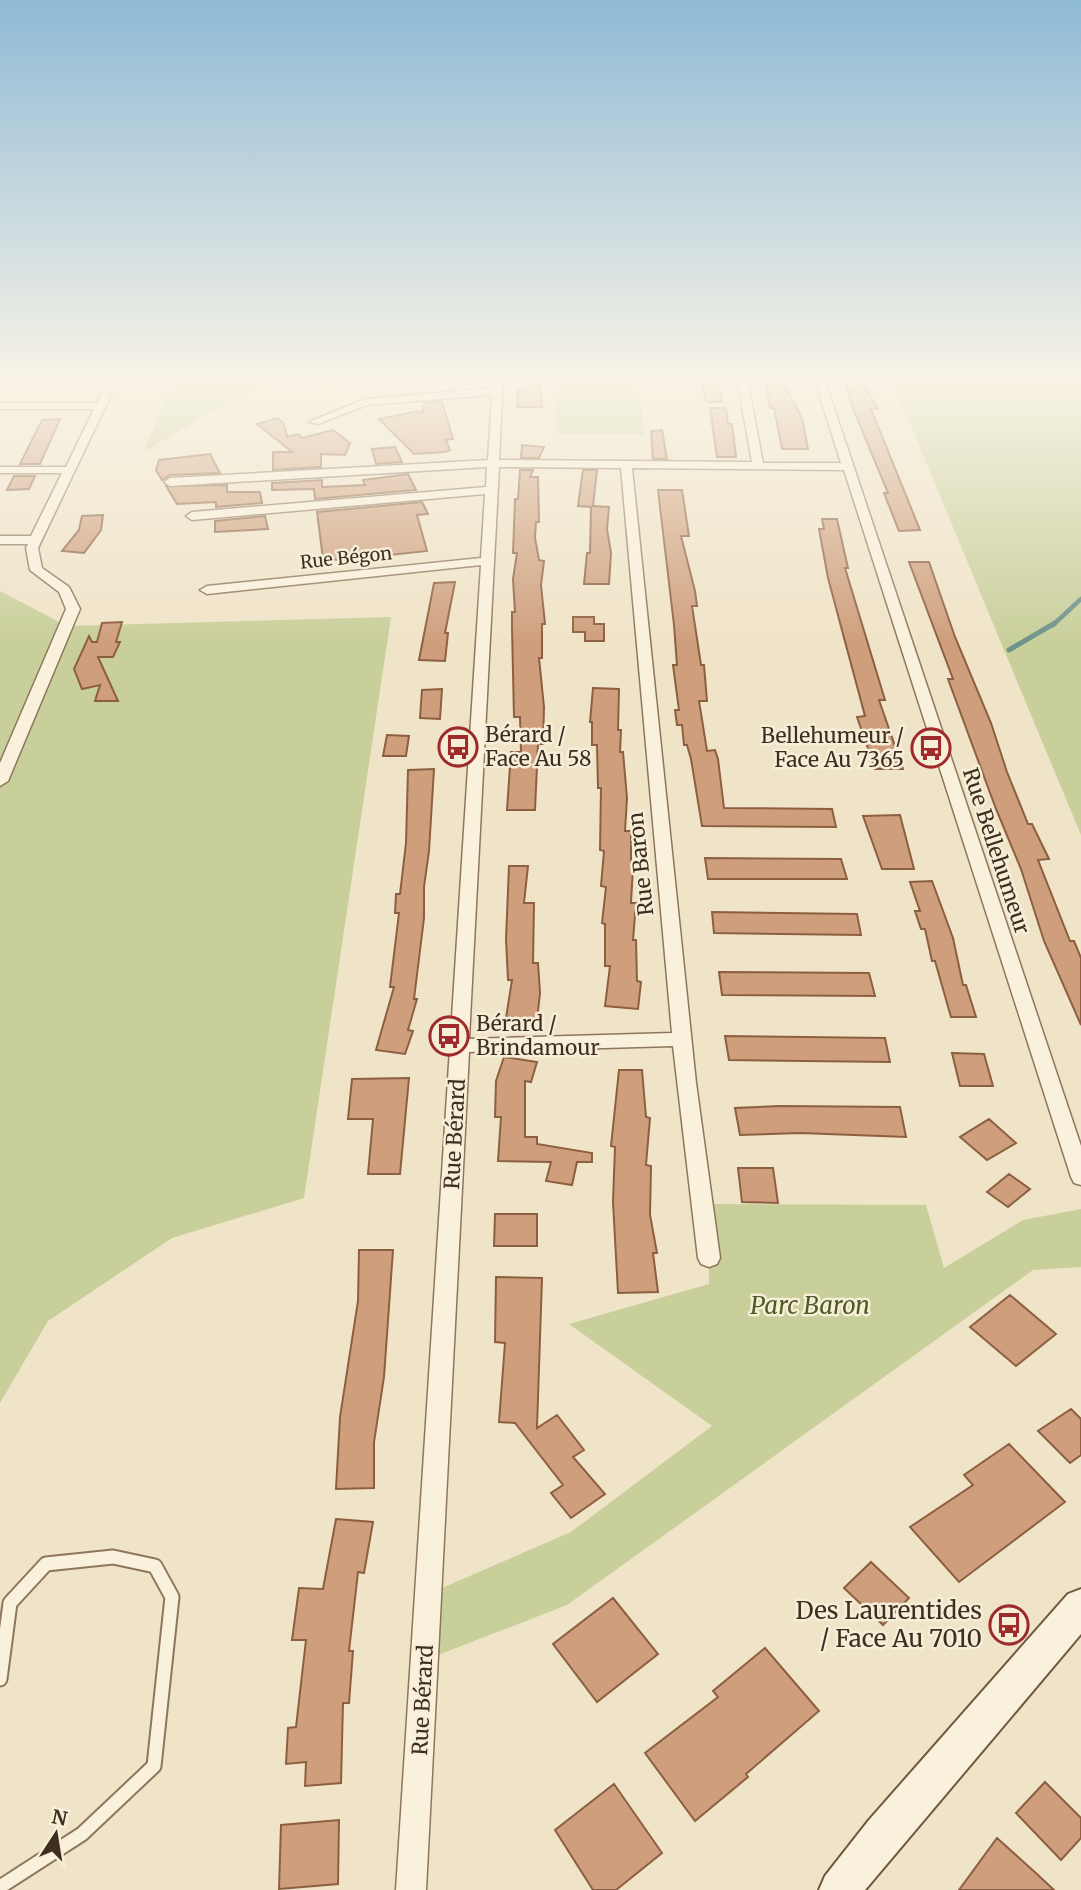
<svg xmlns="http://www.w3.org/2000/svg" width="1081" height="1890" font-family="Merriweather,serif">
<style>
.green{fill:#c9cf9b}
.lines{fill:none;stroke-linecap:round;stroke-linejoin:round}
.stream-far1{stroke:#6f938a;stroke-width:4.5}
.stream{stroke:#6f938a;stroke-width:5}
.building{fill:#cf9f7d;stroke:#8d5f41;stroke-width:2}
.lane-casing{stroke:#8d765c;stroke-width:17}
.street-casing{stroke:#8d765c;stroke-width:3}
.secondary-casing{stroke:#6f573f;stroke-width:4}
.lane{stroke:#faf1dc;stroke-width:13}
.street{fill:#faf1dc;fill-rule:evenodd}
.secondary{fill:#faf1dc;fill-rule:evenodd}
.labels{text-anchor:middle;stroke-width:5;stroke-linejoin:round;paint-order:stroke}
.far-street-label{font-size:18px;fill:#3d2e20;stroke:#f7eed8}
.poi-label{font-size:21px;fill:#3d2e20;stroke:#f7eed8;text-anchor:start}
.street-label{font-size:21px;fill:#3d2e20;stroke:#f7eed8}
.near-park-label{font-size:24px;font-style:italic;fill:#4d5a26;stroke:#f7eed8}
.near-poi-label{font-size:24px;fill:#3d2e20;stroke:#f7eed8;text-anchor:end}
</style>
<rect width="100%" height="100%" fill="#f0e4c8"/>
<path class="green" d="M173,378H362L328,391L305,381L237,396L144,452Z
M552,378H637L645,435L557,434Z
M891,378H1081V835Z
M0,591L67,626L391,617L304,1198L172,1238L48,1321L0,1403Z
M709,1204L926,1205L944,1268L1023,1220L1081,1209V1267L1033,1270L567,1605L433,1657L435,1591L571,1532L712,1426L569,1324L709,1284Z"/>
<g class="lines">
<path class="stream-far1" d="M1053,625L1081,599"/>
<path class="stream" d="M1009,650L1055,623"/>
</g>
<path class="building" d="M522,378H539L542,407H517L518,390L523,389Z
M765,378H781L802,418L808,449H782L774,408H770Z
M844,378H860L878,409H871L920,530L899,531L884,493H888L852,406Z
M701,381H718L722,402H706Z
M442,402L453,439L446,440L450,450L445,452L414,454L379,419L419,411L422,413L425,403Z
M710,408H726L728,424H732L736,457H717Z
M278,418L284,424L287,437L298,434L302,438L333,430L350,443L345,455L321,454V467L273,470V452H292L257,424Z
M60,419L40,464H20L42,420Z
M662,430L667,459H653L651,431Z
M522,445L544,447L539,458H521Z
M395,447L402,462L376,464L372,449Z
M210,454L220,473L170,475L162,480L156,470L159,460Z
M520,470H533L530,477H538L539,522H536L535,538L539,560L544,561L541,585L545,624H542V658H539L544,707L543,744H538L535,810H507L511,752H521L520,717H514L512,628V612H515L513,579L517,553H513L515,499H518Z
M583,470H597L593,506L609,507L607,529L611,553L609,584H584L587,553H590L591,507L578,506Z
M408,474L416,490L315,499L314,489L272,490V483L322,480V487L365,485L363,480Z
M14,476H35L29,489L7,490Z
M227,485V492H260L262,503L216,507V502L177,504L166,486Z
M658,490H682L689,536H681L695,591L697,606H692L701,665H704L707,701H699L707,751L715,750L718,759L724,808L832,809L836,827L702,826L691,759L687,745H684L682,725H677L675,710H679L673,665H677L674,625Z
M422,502L428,514L417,515L427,551L343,560L323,559L317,512Z
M103,515L101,530L84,553L62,551L79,530L82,516Z
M265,516L268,529L215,532V521Z
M822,519H837L848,568H845L885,700H879L903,769H875L863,734L857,717L865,716L828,578L819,529H824Z
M909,562H929L955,637L991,723L1007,772L1028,824H1032L1049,859L1038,860L1070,941H1074L1081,958V1025L1044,941L1021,869L996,809L948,679H953Z
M455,582L445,633H448L445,661L419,660L434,583Z
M573,617H594V624H604V641H585V632H573Z
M122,622L116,642H120L113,657H98L118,701H95L100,685L82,689L74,669L89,636L92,642H97L102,623Z
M593,688L619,689L618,730H621L620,752H623L627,798L625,831H631V866L633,867L631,903H636L633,940H636L637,981L641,982L638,1009L605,1006L610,966H605V924L602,923L606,887L601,886L604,851L600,850L601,788H598L597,745H592V722H590Z
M442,689L440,719L420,718L422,690Z
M387,735L409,736L406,756H383Z
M434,769L429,851L424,887V918L414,999H417L408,1030L413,1031L405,1054L376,1050L394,987H390L399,913H395L396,894H400L406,843L408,770Z
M900,815L914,869H882L863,816Z
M705,858L841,859L847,879H708Z
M509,866H528L524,903H534L533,963H538L540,993L537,1020L506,1018L512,980H508L506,939Z
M932,881L953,938L963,985H966L976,1017H951L935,961H932L925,929H921L915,911H920L910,882Z
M712,912L857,914L861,935L714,933Z
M719,972L869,973L875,996L722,995Z
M725,1036L885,1038L890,1062L729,1060Z
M952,1053L984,1054L993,1086H960Z
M504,1057L537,1062L531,1082L525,1081V1137H537V1144L592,1153V1162H577L572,1185L546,1181L551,1162L498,1161L501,1117H495L496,1081Z
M619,1070H642L646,1117L650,1118L646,1165L651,1166L650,1215L657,1253H653L658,1292L618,1293L613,1202L615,1147L611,1146Z
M409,1078L400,1174H368L373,1119H348L352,1079Z
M780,1106L900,1107L906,1137L800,1133L740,1135L735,1108Z
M989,1119L1016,1143L987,1160L960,1137Z
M738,1168H773L778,1203L742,1202Z
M1009,1174L1030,1189L1008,1207L987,1192Z
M495,1214H537V1246H494Z
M359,1250H393L384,1377L374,1442V1488L336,1489L340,1417L358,1301Z
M496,1277L542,1278L537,1428L557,1415L584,1450L573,1457L605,1494L571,1518L551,1493L563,1485L515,1423L499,1422L505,1343L495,1342Z
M1010,1295L1056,1334L1016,1366L970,1327Z
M1071,1409L1081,1419V1455L1070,1463L1038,1431Z
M1009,1444L1065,1502L959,1582L910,1527L973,1485L964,1475Z
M336,1519L373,1522L364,1573L358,1572L349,1651H353L349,1703H343L341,1783L305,1786L306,1762L286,1764L288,1728L296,1727L306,1640H292L299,1588L323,1589Z
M871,1562L909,1598L883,1625L844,1588Z
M613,1598L658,1654L597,1702L553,1644Z
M765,1648L819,1711L746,1774L748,1777L695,1821L645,1753L718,1697L713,1691Z
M1045,1782L1081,1818V1838L1061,1860L1016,1813Z
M614,1784L662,1853L616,1890H593L555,1830Z
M339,1820L338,1884L279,1889L281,1825Z
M997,1838L1038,1875L1054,1890H959Z"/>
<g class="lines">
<g class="lane-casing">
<path id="lane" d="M0,1679L10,1603L46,1564L113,1557L155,1566L172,1597L154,1766L82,1834L0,1887"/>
</g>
<g class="street-casing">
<path id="street" d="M109,378H119L38,548L42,568L69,587L80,609L8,781L0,786V763L66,609L59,592L30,570L26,548L28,544H0V536H31L62,473H0V467H66L94,409H0V403H97Z
M493,378H503L499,460L752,462L737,378H747L763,463H841L814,378H824L1081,1146V1185L1074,1183L1071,1177L844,470L632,468L696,1083L720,1258L717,1264L709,1267L701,1264L698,1258L673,1046L469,1052L426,1890H396L481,565L207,594L200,590L207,586L481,558L485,494L192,520L186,516L192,512L486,487L487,467L170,486L164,482L170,478L488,460L492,395L367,405L318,424L309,422L365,399L492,388ZM499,467L621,468L672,1033L469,1039Z"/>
</g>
<g class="secondary-casing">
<path id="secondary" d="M1081,1589V1634L865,1890H819L825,1876L869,1820L1068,1594Z"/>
</g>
<use href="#lane" class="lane"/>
<use href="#street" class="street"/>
<use href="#secondary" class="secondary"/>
</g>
<linearGradient id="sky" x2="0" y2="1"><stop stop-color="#8fbad6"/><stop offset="0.59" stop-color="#f8f3e6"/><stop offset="1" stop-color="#f8f3e6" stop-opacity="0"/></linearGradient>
<rect width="1081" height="643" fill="url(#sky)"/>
<defs>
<g id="bus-ring" transform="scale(2.0125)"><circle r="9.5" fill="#f7eed8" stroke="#9e2a2b" stroke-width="1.5"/><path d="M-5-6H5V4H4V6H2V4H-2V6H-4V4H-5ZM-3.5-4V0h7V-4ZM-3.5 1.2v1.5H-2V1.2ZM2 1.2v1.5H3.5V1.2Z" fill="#9e2a2b"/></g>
</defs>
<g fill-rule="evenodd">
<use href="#bus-ring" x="458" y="747"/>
<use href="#bus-ring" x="931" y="748"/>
<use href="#bus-ring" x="449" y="1036"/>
<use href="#bus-ring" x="1009" y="1625"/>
</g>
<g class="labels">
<g class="far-street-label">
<text transform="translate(346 558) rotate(-6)" y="6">Rue Bégon</text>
</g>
<g class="poi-label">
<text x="485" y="742">Bérard /<tspan x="485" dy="24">Face Au 58</tspan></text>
<text x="904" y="743" text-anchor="end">Bellehumeur /<tspan x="904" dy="24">Face Au 7365</tspan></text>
<text x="476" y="1031">Bérard /<tspan x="476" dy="24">Brindamour</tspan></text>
</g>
<g class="street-label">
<text transform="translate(996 851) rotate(72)" y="7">Rue Bellehumeur</text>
<text transform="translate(641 864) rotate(-96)" y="7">Rue Baron</text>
<text transform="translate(455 1134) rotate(-87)" y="7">Rue Bérard</text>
<text transform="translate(423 1700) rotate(-87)" y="7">Rue Bérard</text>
</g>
<g class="near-park-label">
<text x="810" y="1314">Parc Baron</text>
</g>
<g class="near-poi-label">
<text x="982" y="1619">Des Laurentides<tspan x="982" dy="28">/ Face Au 7010</tspan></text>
</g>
</g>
<g transform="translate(56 1834) rotate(12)" stroke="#f7eed8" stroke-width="5" paint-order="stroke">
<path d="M0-5L12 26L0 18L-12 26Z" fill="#3d2e20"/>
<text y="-10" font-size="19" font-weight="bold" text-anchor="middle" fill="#3d2e20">N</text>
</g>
</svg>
